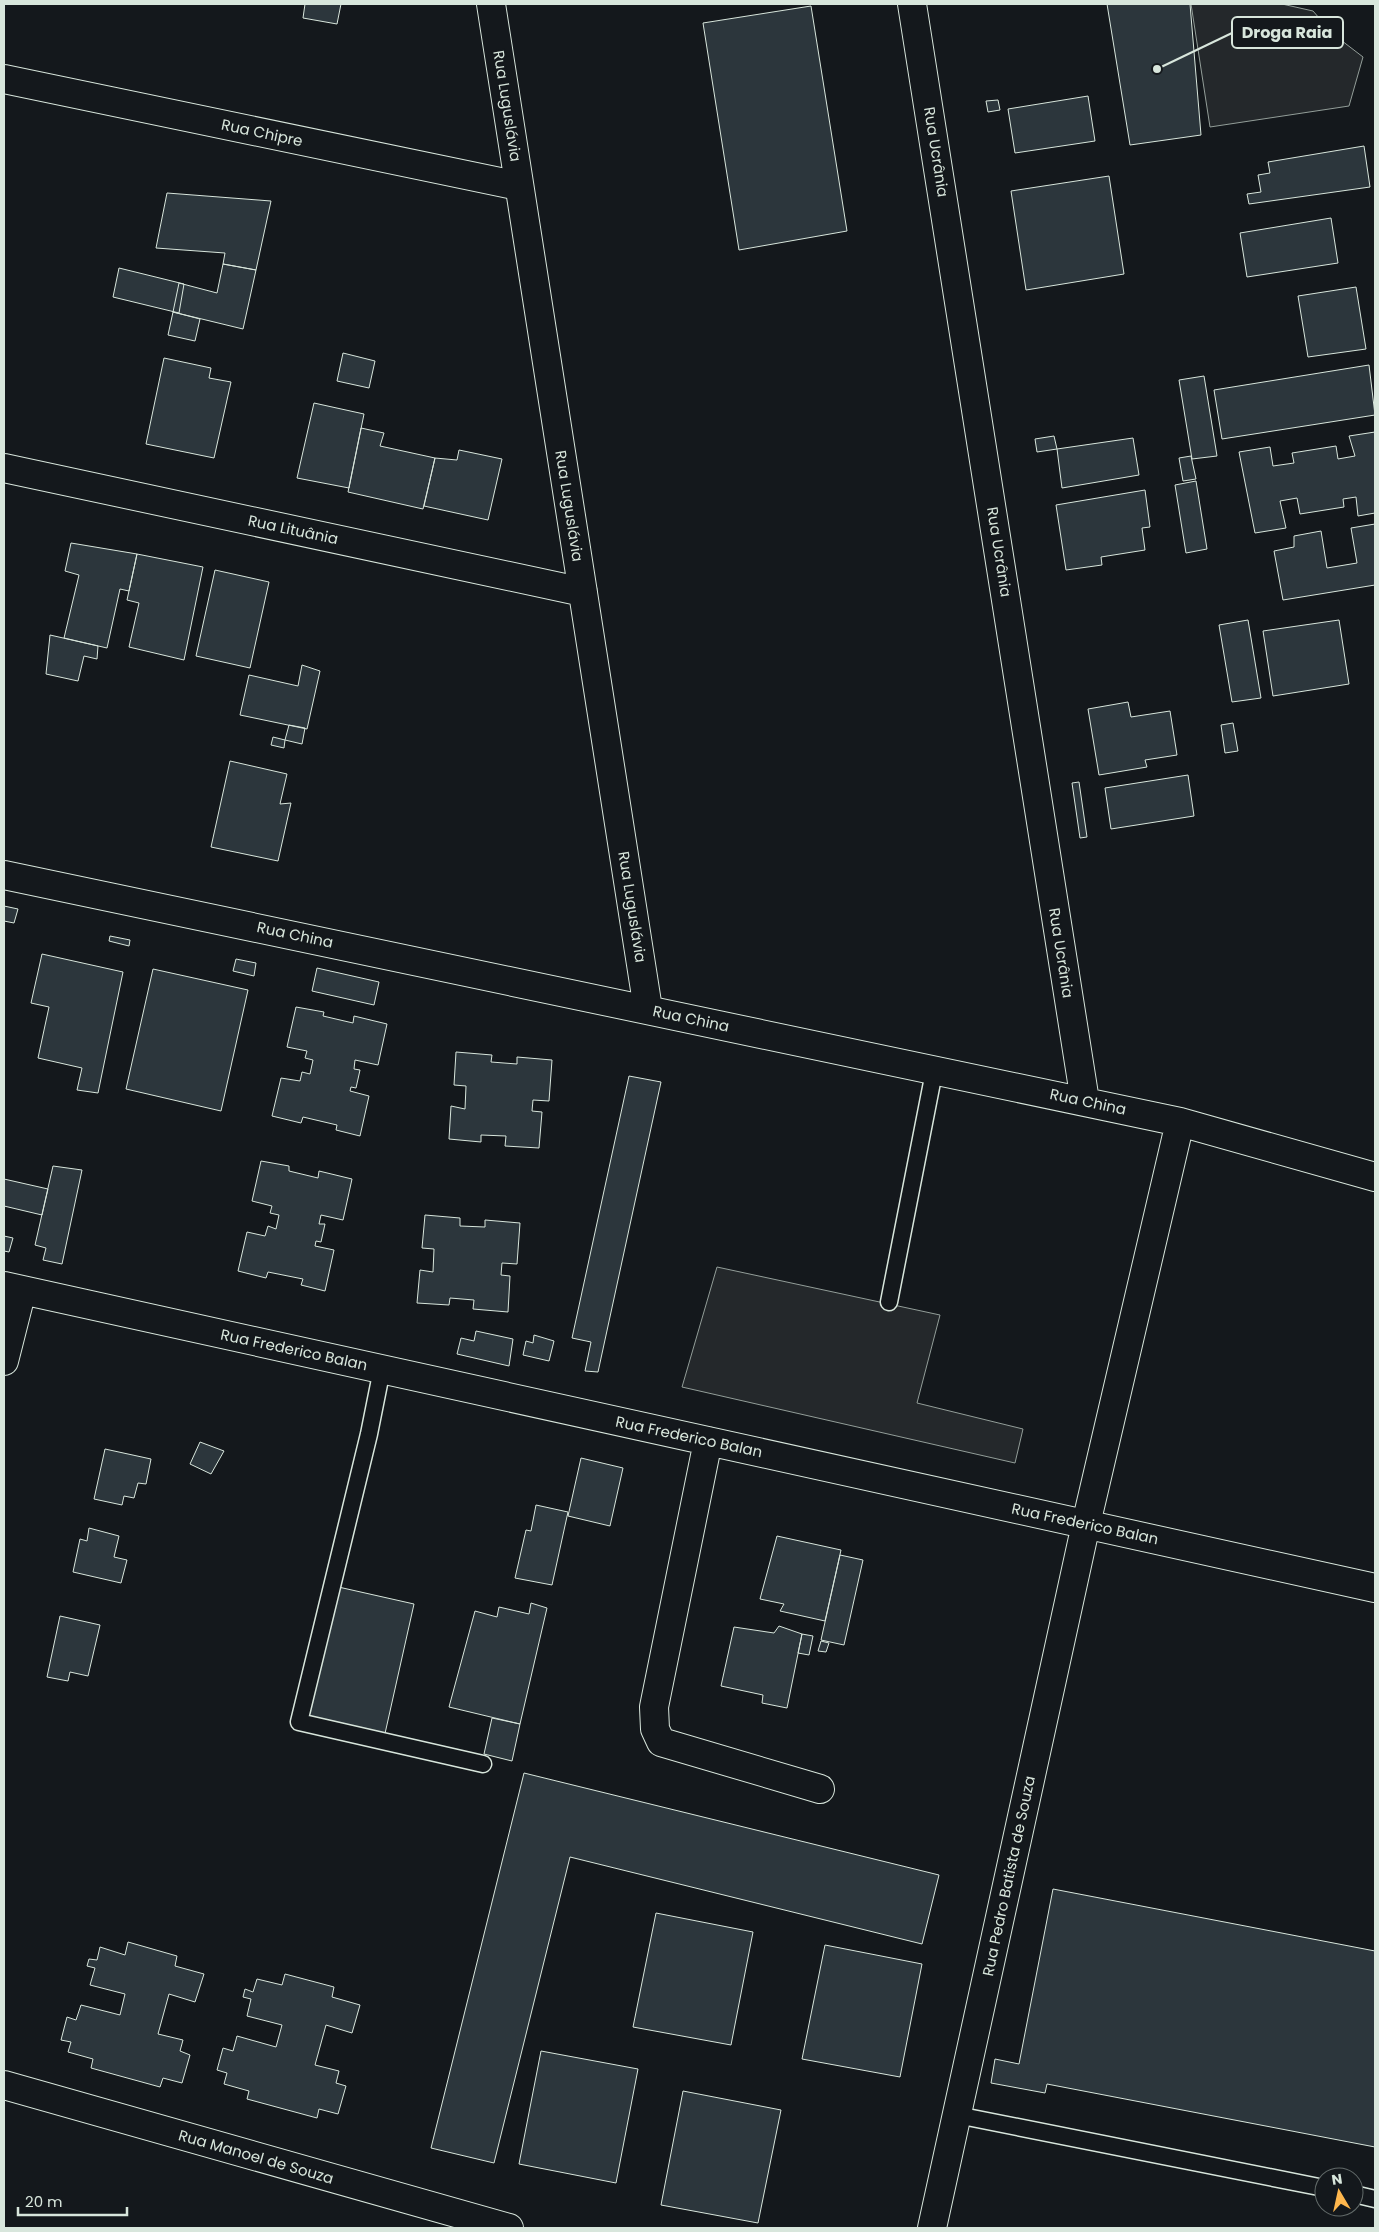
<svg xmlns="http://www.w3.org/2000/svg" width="1379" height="2232" font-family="Poppins,sans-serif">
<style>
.parking{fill:#24282b;stroke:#939e99}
.building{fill:#2c363c;stroke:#d8e6dc}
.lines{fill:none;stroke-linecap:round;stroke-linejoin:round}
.lane-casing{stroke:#d8e6dc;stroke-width:19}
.street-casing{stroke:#d8e6dc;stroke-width:30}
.lane{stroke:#14181c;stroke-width:16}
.street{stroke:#14181c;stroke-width:28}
.labels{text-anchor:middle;stroke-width:4;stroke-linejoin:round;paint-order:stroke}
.street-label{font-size:15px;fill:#d8e6dc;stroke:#14181c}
.leader{fill:none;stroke:#d8e6dc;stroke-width:2}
.callout-dot{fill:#d8e6dc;stroke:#14181c;stroke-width:2}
.callout{fill:#14181c;stroke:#d8e6dc;stroke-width:2}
.callout-label{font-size:16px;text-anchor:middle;font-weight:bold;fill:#d8e6dc}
</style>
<rect width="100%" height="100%" fill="#14181c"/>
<path class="parking" d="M1191,4H1282L1313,11L1333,34L1363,57L1349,106L1210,127Z
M717,1267L940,1315L917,1403L1023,1429L1015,1463L682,1387Z"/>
<path class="building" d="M305,4H341L337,24L303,18Z
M1107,4H1190L1201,135L1130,145Z
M811,6L847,231L739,250L703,23Z
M1088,96L1095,141L1015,153L1008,109Z
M998,100L1000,110L988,112L986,101Z
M1364,146L1370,187L1249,204L1247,194L1261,192L1258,175L1270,173L1268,162Z
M1109,176L1124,274L1026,290L1011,191Z
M167,193L271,201L256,270L223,264L225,253L156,248Z
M1331,218L1338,263L1247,277L1240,233Z
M223,264L256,270L243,329L173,312L179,283L217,293Z
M119,268L184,284L179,313L113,297Z
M1356,287L1366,349L1308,357L1298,296Z
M173,312L200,319L195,341L168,335Z
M343,353L375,361L369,388L337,381Z
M164,358L211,368L209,378L231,382L214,458L146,444Z
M1369,365L1375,415L1222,439L1214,390Z
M1204,376L1217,456L1192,459L1179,380Z
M314,403L364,414L349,488L297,478Z
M361,428L384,433L380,446L435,458L423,509L348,492Z
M1375,432V513L1358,516L1356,497L1343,499L1344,507L1300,514L1297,498L1280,501L1286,528L1255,533L1239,452L1270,447L1273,466L1294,463L1292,453L1336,446L1338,459L1355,456L1349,436Z
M1054,436L1057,449L1037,452L1035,439Z
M1133,438L1139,475L1062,488L1057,449Z
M459,450L502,459L488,520L424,506L435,458L457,460Z
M1191,456L1196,479L1183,481L1179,458Z
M1196,481L1207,549L1186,553L1175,485Z
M1145,490L1150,527L1142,528L1145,550L1101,557L1102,565L1066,570L1056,505Z
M1375,524V585L1283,600L1274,551L1294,547V536L1321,531L1327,568L1357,563L1351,528Z
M71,543L137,554L129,591L120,589L107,648L64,638L79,575L65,571Z
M137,554L203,567L184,660L129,647L139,603L127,600Z
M215,570L269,582L250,668L196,656Z
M1248,620L1261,698L1232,702L1219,625Z
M1339,620L1349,684L1273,696L1263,631Z
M50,635L98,646L97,659L84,656L78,681L46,674Z
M302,665L320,671L307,729L240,715L249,675L298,686Z
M1128,702L1131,717L1170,711L1177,755L1145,760L1147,767L1099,775L1088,709Z
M1233,723L1238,751L1225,753L1221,725Z
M289,725L305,728L302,744L285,740Z
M273,737L285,740L284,748L271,745Z
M230,761L287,774L280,804L291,803L278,861L211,847Z
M1188,775L1194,816L1111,829L1105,788Z
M1079,782L1087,837L1080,838L1072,783Z
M4,906L18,909L14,923L4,921Z
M110,936L130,940L129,946L109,941Z
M42,954L123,972L98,1093L77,1090L82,1068L38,1058L49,1007L31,1003Z
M236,959L256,963L254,976L233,971Z
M317,968L379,982L374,1005L312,991Z
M153,969L248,990L221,1111L126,1089Z
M296,1007L324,1012L323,1016L353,1023L354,1016L387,1024L378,1065L355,1060L354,1069L360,1070L356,1088L351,1087L350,1091L369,1096L360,1136L336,1130L337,1125L303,1117L301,1123L272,1116L281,1078L300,1081L302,1072L310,1074L313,1060L305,1058L307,1051L287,1047Z
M456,1052L492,1055L491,1062L517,1064V1057L552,1060L549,1101L533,1100L532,1111L542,1112L539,1148L505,1146L506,1136L481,1135V1142L449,1139L451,1106L465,1109L466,1086L454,1085Z
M629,1076L661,1082L598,1372L585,1371L591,1342L572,1338Z
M261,1161L289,1166V1171L318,1178L319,1171L352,1179L343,1220L321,1215L319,1224H325L321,1242L316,1241L315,1246L334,1250L325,1291L301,1285L303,1279L268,1272L266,1278L238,1271L247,1232L265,1236L268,1226L276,1229L279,1215L270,1213L272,1206L252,1201Z
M53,1166L82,1170L62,1264L43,1260L46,1248L35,1245Z
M4,1179L48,1189L42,1215L4,1206Z
M425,1215L460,1218V1226L485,1227V1220L520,1223L517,1264L502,1263L501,1275L510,1276L508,1312L473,1309L474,1300L450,1298L449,1305L417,1303L420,1270L433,1272L434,1249L422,1248Z
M4,1236L13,1238L9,1252L4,1251Z
M476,1331L513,1339L509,1366L457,1354L461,1338L474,1341Z
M534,1335L554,1341L549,1361L523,1355L526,1341L533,1343Z
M200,1442L224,1451L211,1474L190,1464Z
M105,1449L151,1459L146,1484L138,1483L134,1498L124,1496L122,1505L94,1499Z
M581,1458L623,1468L610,1526L568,1516Z
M536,1505L568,1512L552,1585L515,1578L526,1530L531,1531Z
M89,1528L119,1536L114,1557L127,1560L121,1583L73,1572L80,1539L87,1541Z
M777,1536L841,1550L825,1621L780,1611L784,1604L760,1599Z
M840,1555L863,1560L844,1645L821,1640Z
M334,1586L414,1604L384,1738L305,1720Z
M531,1603L547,1608L520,1724L449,1707L475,1611L497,1617L499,1607L529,1614Z
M60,1616L100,1625L88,1676L70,1672L68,1681L47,1677Z
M779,1626L802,1634L787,1708L762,1703L763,1695L721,1686L734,1627L774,1633Z
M802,1634L813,1636L809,1655L798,1653Z
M821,1641L829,1643L826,1652L818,1651Z
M492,1718L520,1724L512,1761L484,1754Z
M524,1773L939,1875L922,1944L570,1857L494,2163L431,2148Z
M1053,1889L1375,1951V2147L1047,2084L1045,2093L991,2083L995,2059L1019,2064Z
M656,1913L753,1932L731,2045L633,2027Z
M128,1942L177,1956L175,1966L204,1974L195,2002L169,1994L158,2034L183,2040L180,2051L190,2055L182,2083L163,2078L160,2087L91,2068L93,2059L68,2052L71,2042L61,2040L67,2017L76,2020L81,2005L120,2015L125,1994L90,1985L95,1968L87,1966L89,1959L97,1960L100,1947L125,1955Z
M825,1945L922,1964L900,2077L802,2059Z
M285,1974L334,1987L332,1997L360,2005L352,2033L326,2025L315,2065L339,2071L336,2083L346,2086L338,2114L319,2109L317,2118L247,2099L249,2091L224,2084L227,2073L217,2070L223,2048L233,2051L237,2036L276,2047L282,2025L247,2016L251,1999L243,1997L245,1989L253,1992L257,1979L282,1985Z
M541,2051L638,2069L616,2183L519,2164Z
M683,2091L781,2110L758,2223L661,2205Z"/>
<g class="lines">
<g class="lane-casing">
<path id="lane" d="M889,1302L934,1072
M382,1369L369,1434L299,1722L483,1764
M957,2115L1324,2188
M1354,2194L1375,2199"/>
</g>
<g class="street-casing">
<path id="street" d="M491,4L648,1009
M912,4L1085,1101
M4,79L519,186
M4,468L583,592
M4,875L1180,1122L1375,1177
M4,1286L1375,1588
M4,1361L22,1290
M708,1441L654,1707L655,1729L661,1742L820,1789
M4,2085L509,2228
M932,2228L1086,1524L1180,1122"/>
</g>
<use href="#lane" class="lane"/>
<use href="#street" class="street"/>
</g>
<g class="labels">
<g class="street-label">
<text transform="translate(507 106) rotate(81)" y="5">Rua Luguslávia</text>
<text transform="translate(262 133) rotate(12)" y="5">Rua Chipre</text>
<text transform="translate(936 152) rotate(81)" y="5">Rua Ucrânia</text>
<text transform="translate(569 506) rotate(81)" y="5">Rua Luguslávia</text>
<text transform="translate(293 530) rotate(12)" y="5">Rua Lituânia</text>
<text transform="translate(999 552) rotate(81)" y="5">Rua Ucrânia</text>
<text transform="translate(632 907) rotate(81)" y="5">Rua Luguslávia</text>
<text transform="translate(295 935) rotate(12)" y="5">Rua China</text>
<text transform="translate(1061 953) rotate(81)" y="5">Rua Ucrânia</text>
<text transform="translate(691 1019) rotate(12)" y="5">Rua China</text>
<text transform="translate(1088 1102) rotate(12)" y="5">Rua China</text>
<text transform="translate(294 1350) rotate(12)" y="5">Rua Frederico Balan</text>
<text transform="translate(689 1437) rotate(12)" y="5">Rua Frederico Balan</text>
<text transform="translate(1085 1524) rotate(12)" y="5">Rua Frederico Balan</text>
<text transform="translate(1009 1876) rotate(-78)" y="5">Rua Pedro Batista de Souza</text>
<text transform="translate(256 2157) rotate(16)" y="5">Rua Manoel de Souza</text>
</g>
</g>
<path class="leader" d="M1157 69L1232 33"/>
<circle class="callout-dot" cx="1157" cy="69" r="5"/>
<rect class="callout" x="1232" y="17" width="111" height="31" rx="5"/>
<g class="callout-label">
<text x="1287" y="38">Droga Raia</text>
</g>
<rect width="1379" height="2232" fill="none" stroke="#d8e6dc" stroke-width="10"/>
<g transform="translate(1339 2192) rotate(351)"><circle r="24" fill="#14181c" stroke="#626a69"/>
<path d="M0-4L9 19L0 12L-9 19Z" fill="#ffb74d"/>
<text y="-8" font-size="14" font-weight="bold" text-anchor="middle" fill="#d8e6dc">N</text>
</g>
<path d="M18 2207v8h109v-8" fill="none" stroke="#d8e6dc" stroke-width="2.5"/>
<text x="25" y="2207" font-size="15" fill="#d8e6dc" stroke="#14181c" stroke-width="4" paint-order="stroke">20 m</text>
</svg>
